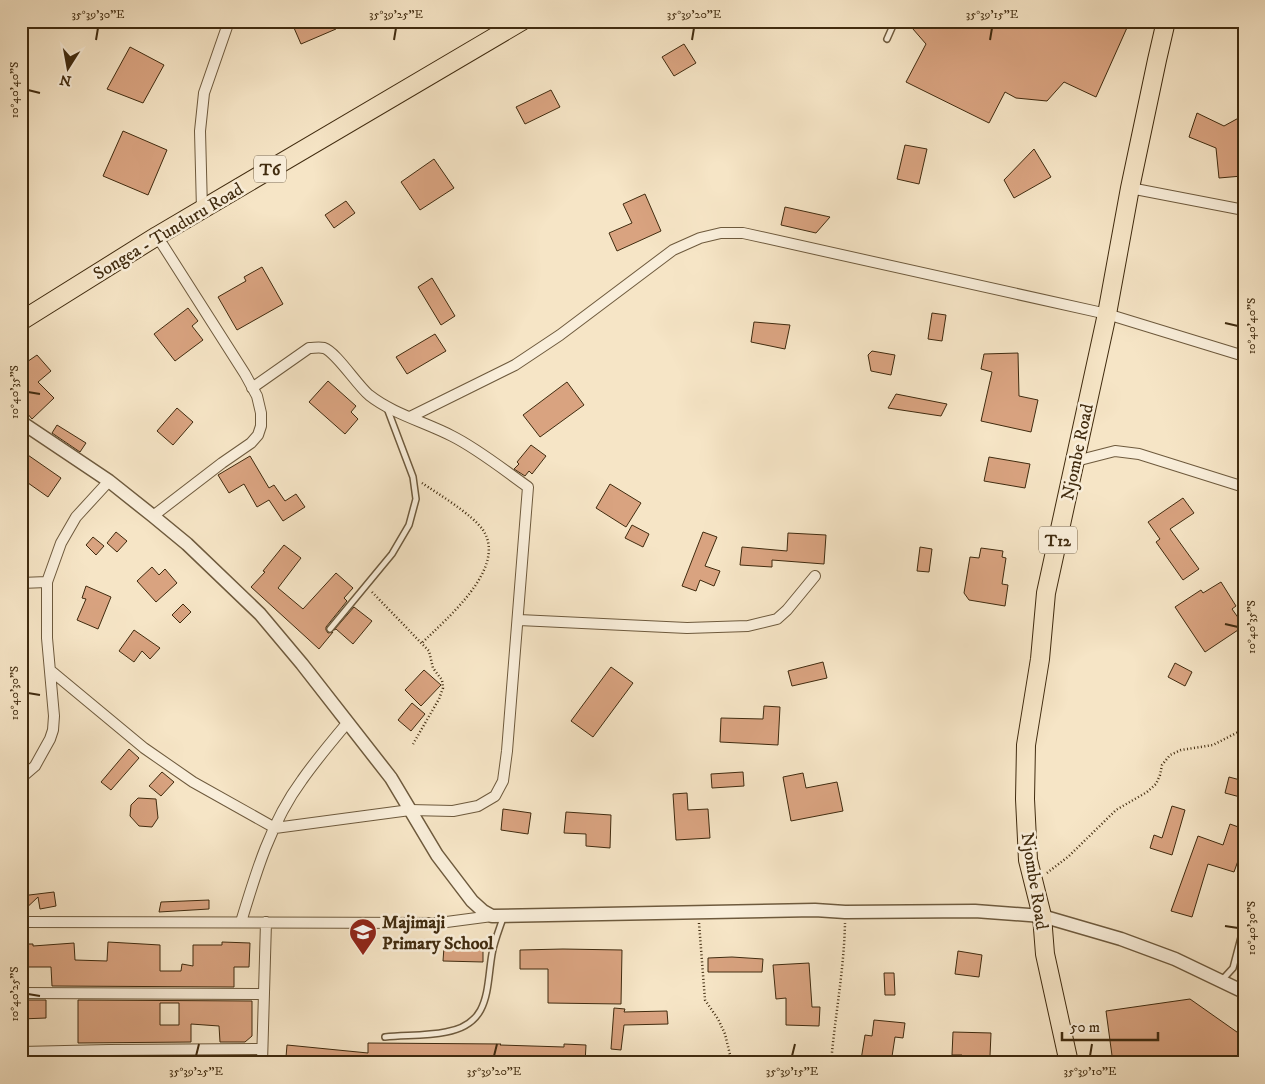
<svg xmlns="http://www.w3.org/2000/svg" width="1265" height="1084" font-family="'IM FELL DW Pica',serif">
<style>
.building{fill:#d9a380;stroke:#402b0f;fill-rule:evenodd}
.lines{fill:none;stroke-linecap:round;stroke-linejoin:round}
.service-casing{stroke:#6e5a3d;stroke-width:8}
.minor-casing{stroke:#6e5a3d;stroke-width:12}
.tertiary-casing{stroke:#6e5a3d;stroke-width:15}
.trunk-casing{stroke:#402b0f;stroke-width:20}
.path{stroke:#402b0f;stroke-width:2.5;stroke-dasharray:1 2.5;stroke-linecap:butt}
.service{stroke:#f9eeda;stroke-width:5}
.minor{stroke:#f9eeda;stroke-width:10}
.tertiary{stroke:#f9eeda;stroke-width:12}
.trunk{stroke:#f6e5c6;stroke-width:18}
.ticks{fill:none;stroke:#402b0f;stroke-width:2}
.labels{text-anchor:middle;stroke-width:5;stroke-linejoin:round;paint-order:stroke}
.shield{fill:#f9eeda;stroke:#78664c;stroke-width:1}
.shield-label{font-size:16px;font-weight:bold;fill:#402b0f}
.street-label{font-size:18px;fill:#402b0f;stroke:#f9eeda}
.poi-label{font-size:18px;font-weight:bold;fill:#402b0f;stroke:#f9eeda;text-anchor:start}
.neatline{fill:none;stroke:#402b0f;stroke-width:2}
.ticks-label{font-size:12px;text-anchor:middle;fill:#402b0f}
</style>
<rect width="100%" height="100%" fill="#f6e5c6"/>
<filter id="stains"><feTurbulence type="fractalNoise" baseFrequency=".004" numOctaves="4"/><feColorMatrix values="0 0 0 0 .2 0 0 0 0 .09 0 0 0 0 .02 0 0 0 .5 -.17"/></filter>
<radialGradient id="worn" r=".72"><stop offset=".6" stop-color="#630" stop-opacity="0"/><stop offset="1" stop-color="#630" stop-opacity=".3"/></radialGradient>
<path class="building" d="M291,21H333L336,29L301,44Z
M906,21H1130L1096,97L1064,82L1047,101L1016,98L1005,92L989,123L906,82L926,44Z
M684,44L696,63L674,76L662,57Z
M130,47L164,65L143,103L107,89Z
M551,90L560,107L525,124L516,107Z
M1197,113L1224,126L1244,115L1242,176L1219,178L1216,148L1189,137Z
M123,131L167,150L148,195L103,176Z
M905,145L927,149L919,184L897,179Z
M1034,149L1051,177L1014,198L1004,180Z
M434,159L454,188L420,210L401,182Z
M645,194L661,231L617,251L609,233L632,223L623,204Z
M346,201L355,213L334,228L325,215Z
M785,207L830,217L816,233L781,225Z
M262,267L283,304L237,330L218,297L246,281L244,277Z
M432,278L455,316L441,325L418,287Z
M188,308L198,321L192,326L203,340L175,361L154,334Z
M932,313L946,315L942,341L928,339Z
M754,322L790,325L785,349L751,342Z
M435,334L446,351L407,374L396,357Z
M872,351L895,355L891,375L871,371L868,355Z
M1018,353L1019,396L1038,400L1031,432L981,421L992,372L981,369L984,354Z
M37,355L51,371L38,382L54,398L32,419L21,406V366Z
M328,381L356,406L351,412L358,419L345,434L309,402Z
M567,382L584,405L540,437L523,415Z
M896,394L947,404L941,416L888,408Z
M177,408L193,422L173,445L157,431Z
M57,425L86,443L80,452L52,433Z
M531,445L546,456L532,474L529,471L525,476L514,469L519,464L517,462Z
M25,453L61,478L48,497L21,478V460Z
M250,456L269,488L274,485L285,501L296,494L305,507L283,521L269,500L257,507L244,484L229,493L218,475Z
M989,457L1030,464L1025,488L984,481Z
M610,484L641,503L626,527L596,508Z
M1183,498L1194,513L1170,529L1199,569L1183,580L1156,542L1160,539L1148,522Z
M632,525L649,534L643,547L625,538Z
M116,532L127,541L117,552L107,543Z
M703,532L717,537L705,566L720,571L714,586L700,580L696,591L682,586Z
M788,533L826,535L824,564L772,560V567L740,565L742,547L787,551Z
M93,537L104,546L96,555L86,545Z
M284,545L301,558L278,588L303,609L336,573L353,588L344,598L347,601L326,627V630L328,633L333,632L319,649L251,587L265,572L263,571Z
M920,547L932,549L929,572L917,571Z
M981,548L1003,551L1002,557L1006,558L1002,584L1008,585L1005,606L969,600L964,593L970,557L979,558Z
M152,567L159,575L165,569L177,583L156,602L137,581Z
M1221,582L1236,606L1232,609L1244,626L1205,652L1175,607L1201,590L1203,593Z
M86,586L111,597L98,629L77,620L86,599L82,598Z
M183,604L191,612L180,623L172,615Z
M354,607L372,621L353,644L336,629L334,630Z
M134,630L160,648L150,659L142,651L134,662L119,651Z
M823,662L827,678L792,686L788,671Z
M1175,663L1192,672L1185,686L1168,677Z
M611,667L633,683L593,737L571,721Z
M424,670L441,685L421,706L405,690Z
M412,703L425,714L411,731L398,720Z
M764,706L780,707L778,745L720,742L721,718L763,719Z
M129,749L139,758L111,790L101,782Z
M162,772L174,782L161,796L149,786Z
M743,772L744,786L712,788L711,774Z
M803,773L806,788L837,782L843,811L791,821L783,777Z
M1229,777L1244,781V798L1225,793Z
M687,793L688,810L708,809L710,838L676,840L673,794Z
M138,798L156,799L158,818L152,827L139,826L130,816L131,805Z
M1172,806L1185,810L1172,855L1150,848L1154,835L1162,838Z
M503,809L531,813L528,834L501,830Z
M566,812L611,815L610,848L586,846V834L564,833Z
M1230,824L1244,829V844L1234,872L1208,864L1192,917L1171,911L1198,836L1223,845Z
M54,892L56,906L40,909L38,897L21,913V896Z
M209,900V909L159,912L161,902Z
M108,942L160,945V971H181L182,964L193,966V945H222V942L250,943L249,967H234V987L52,986L51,967H21V944H33V946L74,943L75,960L107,961Z
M444,947L483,948V962L443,961Z
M563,949L622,950L621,1004L548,1003V969H520V950Z
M958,951L982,955L979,977L955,974Z
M732,957L763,959L762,972H708V958Z
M809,963L812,1007H820L819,1026L786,1025V998L776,999L773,965Z
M884,973H894L895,995H885Z
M1190,999L1244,1037V1063H1113L1106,1011Z
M21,1000H46V1018L21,1019Z
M78,1000L252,1001V1036L245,1042H220L219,1026L191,1024V1042L78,1043ZM160,1003H179V1025H160Z
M614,1008L625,1009L624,1012L667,1011L668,1024L624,1025L621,1050L611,1049Z
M874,1020L905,1023L903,1038L895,1037L891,1063L861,1060L865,1035L872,1036Z
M953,1032L991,1033L990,1056H981V1063H962V1055H952Z
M368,1043L501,1044L500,1045L564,1047V1044L586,1045L585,1063H346L286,1057L287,1045L368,1053Z"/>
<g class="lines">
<g class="service-casing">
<path id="service" d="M887,39L895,21
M330,629L392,554L409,525L416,499L413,477L387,408
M1222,980L1233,968L1244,926
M385,1037C405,1035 426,1036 446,1032C491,1024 486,989 492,954C494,942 499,930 503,918"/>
</g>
<g class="minor-casing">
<path id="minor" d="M1130,188L1244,210
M202,210L200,131L204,93L229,21
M410,417L515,365L560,335L673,250L700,238L721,233H743L1107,314L1244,356
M1076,461L1115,451L1139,454L1244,487
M153,516L222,463L251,443L258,435L261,426V413L257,396L245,374L157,236
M21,583L47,582
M519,620L687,628L748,626L777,619L787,610L815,576
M50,670L144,748L193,782L275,828L410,810L453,811L478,806L495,796L503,781L507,751L528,487C504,470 478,449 452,436C425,422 393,414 369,395C357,385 336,352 324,348C319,347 314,348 309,348L252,388
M21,778L35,766L50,739L53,730L54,716L47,638V582L61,543L76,517L109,481
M21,922L439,923L492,916
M241,922C256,872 271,822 302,780C316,760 332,741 348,722
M21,993L263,994
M21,1052L109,1050L262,1049
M262,1063L266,922"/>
</g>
<g class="tertiary-casing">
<path id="tertiary" d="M21,422L109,481L153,516L187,544L260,614L302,664L391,778L437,855L472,901L483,911L492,916L815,910L845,912L975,911L1042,916L1121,939L1175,959L1244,992"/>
</g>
<g class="trunk-casing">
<path id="trunk" d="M21,321L157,236L522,21
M1069,1063L1045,954L1042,916L1028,860L1025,799L1026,745L1040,659L1046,593L1107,314L1130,188L1157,60L1166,21"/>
</g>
<path class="path" d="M422,483C437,493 473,515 483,530C508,568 446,619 422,643
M372,592L429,651L433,668L442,680L443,688L439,699L413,744
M1047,873L1069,856L1116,810L1147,792L1156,784L1160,775L1162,765L1170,755L1181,750L1213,745L1244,729
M699,923L705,1000L718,1019L725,1034L732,1063
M831,1063C835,1016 844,970 845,923"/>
<use href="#service" class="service"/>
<use href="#minor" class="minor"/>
<use href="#tertiary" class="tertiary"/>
<use href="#trunk" class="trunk"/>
</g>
<path class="ticks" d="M96,40L98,28M394,40L396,28M692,40L694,28M990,40L992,28M28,90L40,93M1225,323L1238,326M28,392L40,394M1225,624L1238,627M28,693L40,695M1225,926L1238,928M28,994L40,996M196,1056L199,1044M494,1056L497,1044M792,1056L795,1044M1090,1056L1092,1044"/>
<defs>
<g id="school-pin" transform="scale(1.4375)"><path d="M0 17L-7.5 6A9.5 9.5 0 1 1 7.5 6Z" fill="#8f2418" stroke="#f9eeda"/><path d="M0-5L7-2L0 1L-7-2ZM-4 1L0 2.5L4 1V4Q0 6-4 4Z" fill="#fff"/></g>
</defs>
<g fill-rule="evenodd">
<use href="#school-pin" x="363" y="932"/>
</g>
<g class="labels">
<g class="shield">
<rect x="254" y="155.5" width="32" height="27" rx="4"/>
<rect x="1039" y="526.5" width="38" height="27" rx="4"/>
</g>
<g class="shield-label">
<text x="270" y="175">T6</text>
<text x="1058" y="546">T12</text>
</g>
<g class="street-label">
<text transform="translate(168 231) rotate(-31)" y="6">Songea - Tunduru Road</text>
<text transform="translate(1077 452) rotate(-78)" y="6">Njombe Road</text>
<text transform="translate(1035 881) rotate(81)" y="6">Njombe Road</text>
</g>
<g class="poi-label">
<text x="382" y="928">Majimaji<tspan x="382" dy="21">Primary School</tspan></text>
</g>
</g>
<rect width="1265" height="1084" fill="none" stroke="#f6e5c6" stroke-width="55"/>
<g transform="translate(68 68) rotate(191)" stroke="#f9eeda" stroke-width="4" paint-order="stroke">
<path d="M0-4L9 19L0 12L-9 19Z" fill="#402b0f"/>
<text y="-8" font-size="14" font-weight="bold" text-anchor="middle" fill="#402b0f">N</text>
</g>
<path d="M1062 1032v8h96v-8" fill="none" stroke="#402b0f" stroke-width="2.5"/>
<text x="1070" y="1032" font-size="15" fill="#402b0f" stroke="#f9eeda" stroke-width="4" paint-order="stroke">50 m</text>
<rect x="28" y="28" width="1210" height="1028" class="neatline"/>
<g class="ticks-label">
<text x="98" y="18">35°39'30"E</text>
<text x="396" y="18">35°39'25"E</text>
<text x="694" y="18">35°39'20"E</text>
<text x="992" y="18">35°39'15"E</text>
<text transform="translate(14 90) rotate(-90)" y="4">10°40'40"S</text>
<text transform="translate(1251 326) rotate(-90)" y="4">10°40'40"S</text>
<text transform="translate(14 392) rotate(-90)" y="4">10°40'35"S</text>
<text transform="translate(1251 627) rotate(-90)" y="4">10°40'35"S</text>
<text transform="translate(14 693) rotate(-90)" y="4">10°40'30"S</text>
<text transform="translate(1251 928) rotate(-90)" y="4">10°40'30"S</text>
<text transform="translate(14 994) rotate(-90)" y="4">10°40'25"S</text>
<text x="196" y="1075">35°39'25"E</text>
<text x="494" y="1075">35°39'20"E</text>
<text x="792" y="1075">35°39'15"E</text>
<text x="1090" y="1075">35°39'10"E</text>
</g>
<rect width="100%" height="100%" filter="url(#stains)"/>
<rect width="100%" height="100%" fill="url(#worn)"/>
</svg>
